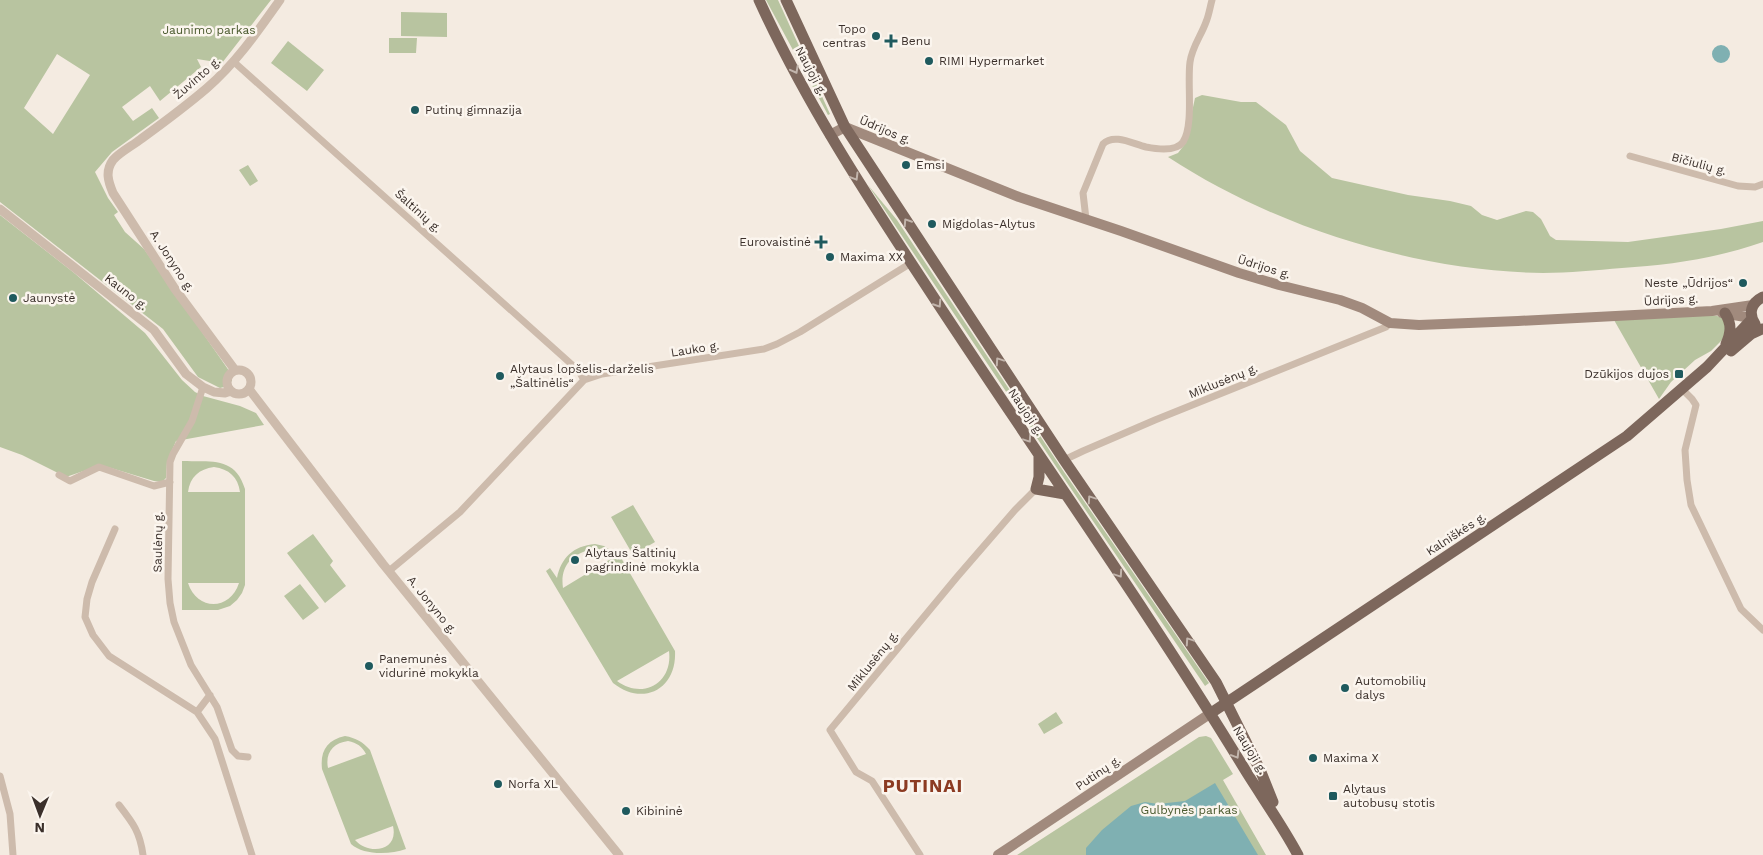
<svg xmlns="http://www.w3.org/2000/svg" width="1763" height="855" font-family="'Work Sans',sans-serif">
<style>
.green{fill:#b8c4a0;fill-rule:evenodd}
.water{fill:#7fb0b2}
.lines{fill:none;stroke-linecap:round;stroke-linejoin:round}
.minor{stroke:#cdbbac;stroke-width:7}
.tertiary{stroke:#cdbbac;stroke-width:9}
.secondary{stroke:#a18a7d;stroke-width:10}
.primary{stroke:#7d675c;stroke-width:11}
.oneway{stroke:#c2b5ac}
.poi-dot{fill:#1f5a5e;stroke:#fbf5ee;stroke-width:2}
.labels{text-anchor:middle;stroke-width:5;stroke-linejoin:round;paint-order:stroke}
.poi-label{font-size:12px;fill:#3b302b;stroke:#fbf5ee;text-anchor:start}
.park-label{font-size:12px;fill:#4a5a2e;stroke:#fbf5ee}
.street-label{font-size:12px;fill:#3b302b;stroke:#fbf5ee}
.district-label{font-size:18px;font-weight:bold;letter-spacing:1px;fill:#8c3b22;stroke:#fbf5ee}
</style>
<rect width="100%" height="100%" fill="#f4ebe1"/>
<path class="green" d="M0,0H271L222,63L197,59L201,67L160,101L150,86L122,107L133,121L152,108L159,118L112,152L95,172L108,198L118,212L114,215L125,232L144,249L232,375V381L224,387L220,388L198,377L163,329L0,202ZM57,54L90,75L53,134L24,108Z
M766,0H778L830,114L828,115Z
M401,12L447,13V37L401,36Z
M389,38H417L416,53H389Z
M288,41L324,70L307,91L271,63Z
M1202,95L1241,102H1256L1286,125L1300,151L1332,178L1408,195L1450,201L1471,206L1482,215L1497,220L1526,211L1533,212L1541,219L1550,236L1556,240L1628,242L1721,229L1763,221V242C1718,258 1670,265 1622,268C1596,270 1569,273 1543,273C1414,271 1275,227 1168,157L1178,153L1185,144L1195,98Z
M248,165L258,181L250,186L239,170Z
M868,185L897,220L1064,472L1209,683L1205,686L1061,474Z
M0,215L73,272L145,333L182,380L195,392L203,396L240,406L256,413L264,425L176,441L167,462L166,478L162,482L154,481L101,465L66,477L22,455L0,447Z
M1700,315C1721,316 1727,313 1725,337L1711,351L1695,360L1671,382L1659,399L1614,320Z
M182,461C211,462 235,456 245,489V585L242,593L237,600L230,606L218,610H182ZM214,467C229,469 238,477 240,492H188C190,477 199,469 214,467ZM188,583H239C230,611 197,611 188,583Z
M633,505L655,542L633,555L611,517Z
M313,534L333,561L330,565L346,586L325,603L287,553Z
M595,544L604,546L620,556L675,651C677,689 643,707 613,683L546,571L550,568L557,578C561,558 573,546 595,544ZM589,550C599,550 606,551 614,557L563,588C560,568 570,555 589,550ZM669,651C673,683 643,700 617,681Z
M300,584L319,608L303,620L284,596Z
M1056,712L1063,723L1044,734L1038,724Z
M345,736C356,738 363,742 370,750L406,849C389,855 363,855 351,844L322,769C320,751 327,740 345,736ZM348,741C357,743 362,746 366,754L328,768C325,753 333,743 348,741ZM393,826C399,852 368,855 355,840Z
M1206,736L1211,738L1233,774L1223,780L1266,855H1017L1199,737Z"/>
<path class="water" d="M1712 54a9 9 0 1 1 18 0a9 9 0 1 1-18 0Z
M1215,783L1258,855H1086V848L1102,830L1131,806L1145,802L1158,804L1185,801Z"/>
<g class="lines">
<path class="minor" d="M234,62L579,371L584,380
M1630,156L1738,186L1755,187L1763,184
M1086,219L1083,193L1103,144C1114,133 1133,144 1146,147C1156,149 1176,152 1183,142C1194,125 1187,83 1190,62C1192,47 1201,36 1206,22C1209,15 1210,7 1212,0
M203,387L192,421L173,454L170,462L168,579L170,603L174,622L191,665L217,707L232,750L238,756L248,757
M1682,389L1692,399L1696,405L1685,450L1687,480L1691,505L1741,609L1763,630
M1064,460L1083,451L1155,420L1386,327L1390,323
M59,475L70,481L99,467L154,486L170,482
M115,529L92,582L87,599L85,617L93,635L109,656L197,712L210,695
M389,571L460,512L584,380L602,374L764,349L777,344L800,332L911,263
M197,712L215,739L252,855
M0,776L10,814L13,855
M119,805C133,823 140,832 143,855
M920,855L872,781L856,772L830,730L957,577L1015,510L1036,489"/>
<path class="tertiary" d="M0,209L154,330L186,374L203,387L214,392L225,393L231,391
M227 382a12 12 0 1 1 24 0a12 12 0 1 1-24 0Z
M235,370L175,289L113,193C108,181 105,171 113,160C120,152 132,146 141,139C163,123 186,106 207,88C236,63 258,31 280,0
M249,389L383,564L619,855"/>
<path class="secondary" d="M830,135L845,127L1019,197L1121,231L1239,273L1279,285L1340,300L1362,308L1390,323L1419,325L1518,321L1712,311L1753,305
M1722,313L1751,318
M998,855L1211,713"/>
<path class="primary" d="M759,0C804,99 863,190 923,281C1030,445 1145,605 1247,773C1264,800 1283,827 1298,855
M786,0L845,127L1064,460L1216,682L1261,772L1273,802
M1725,313C1732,324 1731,333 1726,344
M1755,324C1748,313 1751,303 1763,297
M1731,351L1751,334L1762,329
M1039,455V477L1036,489L1065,494
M1211,713L1627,436L1707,367L1752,319"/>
</g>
<defs><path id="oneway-chevron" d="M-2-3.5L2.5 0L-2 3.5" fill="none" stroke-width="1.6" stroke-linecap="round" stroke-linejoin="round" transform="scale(1.25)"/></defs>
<g class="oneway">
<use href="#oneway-chevron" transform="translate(795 70) rotate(62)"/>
<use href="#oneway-chevron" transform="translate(855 177) rotate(59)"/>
<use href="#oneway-chevron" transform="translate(907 222) rotate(-123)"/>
<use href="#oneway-chevron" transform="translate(938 304) rotate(57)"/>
<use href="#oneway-chevron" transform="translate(999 361) rotate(-124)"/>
<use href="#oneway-chevron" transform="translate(1028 439) rotate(56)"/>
<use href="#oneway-chevron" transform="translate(1091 499) rotate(-124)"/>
<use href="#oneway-chevron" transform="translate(1119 574) rotate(56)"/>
<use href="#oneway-chevron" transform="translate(1189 641) rotate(-124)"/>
<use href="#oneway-chevron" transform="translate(1236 755) rotate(59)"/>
</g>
<g class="poi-dot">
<circle cx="876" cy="36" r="5"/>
<path d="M888.5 33.5h5v5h5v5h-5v5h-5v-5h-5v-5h5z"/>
<circle cx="929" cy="61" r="5"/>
<circle cx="415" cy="110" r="5"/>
<circle cx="906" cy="165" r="5"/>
<circle cx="932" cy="224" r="5"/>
<path d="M818.5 234.5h5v5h5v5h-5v5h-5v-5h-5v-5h5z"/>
<circle cx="830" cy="257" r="5"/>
<circle cx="1743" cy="283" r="5"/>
<circle cx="13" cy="298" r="5"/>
<rect x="1674" y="369" width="10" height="10" rx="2.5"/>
<circle cx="500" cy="376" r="5"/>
<circle cx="575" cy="560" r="5"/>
<circle cx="369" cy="666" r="5"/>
<circle cx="1345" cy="688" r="5"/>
<circle cx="1313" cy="758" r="5"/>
<circle cx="498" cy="784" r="5"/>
<rect x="1328" y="791" width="10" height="10" rx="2.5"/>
<circle cx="626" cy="811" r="5"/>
</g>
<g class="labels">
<g class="poi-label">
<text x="866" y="33" text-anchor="end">Topo<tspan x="866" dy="14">centras</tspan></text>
<text x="901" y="45">Benu</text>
<text x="939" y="65">RIMI Hypermarket</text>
<text x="425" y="114">Putinų gimnazija</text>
<text x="916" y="169">Emsi</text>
<text x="942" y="228">Migdolas-Alytus</text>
<text x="811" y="246" text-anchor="end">Eurovaistinė</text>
<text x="840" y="261">Maxima XX</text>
<text x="1733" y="287" text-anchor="end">Neste „Ūdrijos“</text>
<text x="23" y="302">Jaunystė</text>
<text x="510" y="373">Alytaus lopšelis-darželis<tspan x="510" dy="14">„Šaltinėlis“</tspan></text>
<text x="1669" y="378" text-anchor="end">Dzūkijos dujos</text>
<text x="585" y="557">Alytaus Šaltinių<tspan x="585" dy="14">pagrindinė mokykla</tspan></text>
<text x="379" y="663">Panemunės<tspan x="379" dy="14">vidurinė mokykla</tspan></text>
<text x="1355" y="685">Automobilių<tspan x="1355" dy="14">dalys</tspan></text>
<text x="1323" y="762">Maxima X</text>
<text x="508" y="788">Norfa XL</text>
<text x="1343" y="793">Alytaus<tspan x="1343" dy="14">autobusų stotis</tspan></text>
<text x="636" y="815">Kibininė</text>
</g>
<g class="park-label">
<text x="209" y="34">Jaunimo parkas</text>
<text x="1189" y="814">Gulbynės parkas</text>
</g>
<g class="street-label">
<text transform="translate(811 71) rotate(62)" y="4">Naujoji g.</text>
<text transform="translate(197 78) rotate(-41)" y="4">Žuvinto g.</text>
<text transform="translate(885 130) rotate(23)" y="4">Ūdrijos g.</text>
<text transform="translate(1699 164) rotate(15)" y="4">Bičiulių g.</text>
<text transform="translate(418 211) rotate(42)" y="4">Šaltinių g.</text>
<text transform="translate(172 261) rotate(57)" y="4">A. Jonyno g.</text>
<text transform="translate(1264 267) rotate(17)" y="4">Ūdrijos g.</text>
<text transform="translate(126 292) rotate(38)" y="4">Kauno g.</text>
<text transform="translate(1671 300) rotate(-3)" y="4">Ūdrijos g.</text>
<text transform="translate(695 349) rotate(-9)" y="4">Lauko g.</text>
<text transform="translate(1223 381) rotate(-22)" y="4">Miklusėnų g.</text>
<text transform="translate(1026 412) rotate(56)" y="4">Naujoji g.</text>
<text transform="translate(1456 534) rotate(-33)" y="4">Kalniškės g.</text>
<text transform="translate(158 542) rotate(-89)" y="4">Saulėnų g.</text>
<text transform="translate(432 605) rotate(51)" y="4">A. Jonyno g.</text>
<text transform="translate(873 661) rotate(-51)" y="4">Miklusėnų g.</text>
<text transform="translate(1250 750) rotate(59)" y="4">Naujoji g.</text>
<text transform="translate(1098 773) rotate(-34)" y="4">Putinų g.</text>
</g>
<g class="district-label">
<text x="923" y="792">PUTINAI</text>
</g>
</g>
<g transform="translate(40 815) rotate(181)" stroke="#fbf5ee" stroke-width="4" paint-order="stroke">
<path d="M0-4L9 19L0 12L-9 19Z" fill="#3b302b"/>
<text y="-8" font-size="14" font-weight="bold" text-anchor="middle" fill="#3b302b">N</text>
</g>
</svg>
